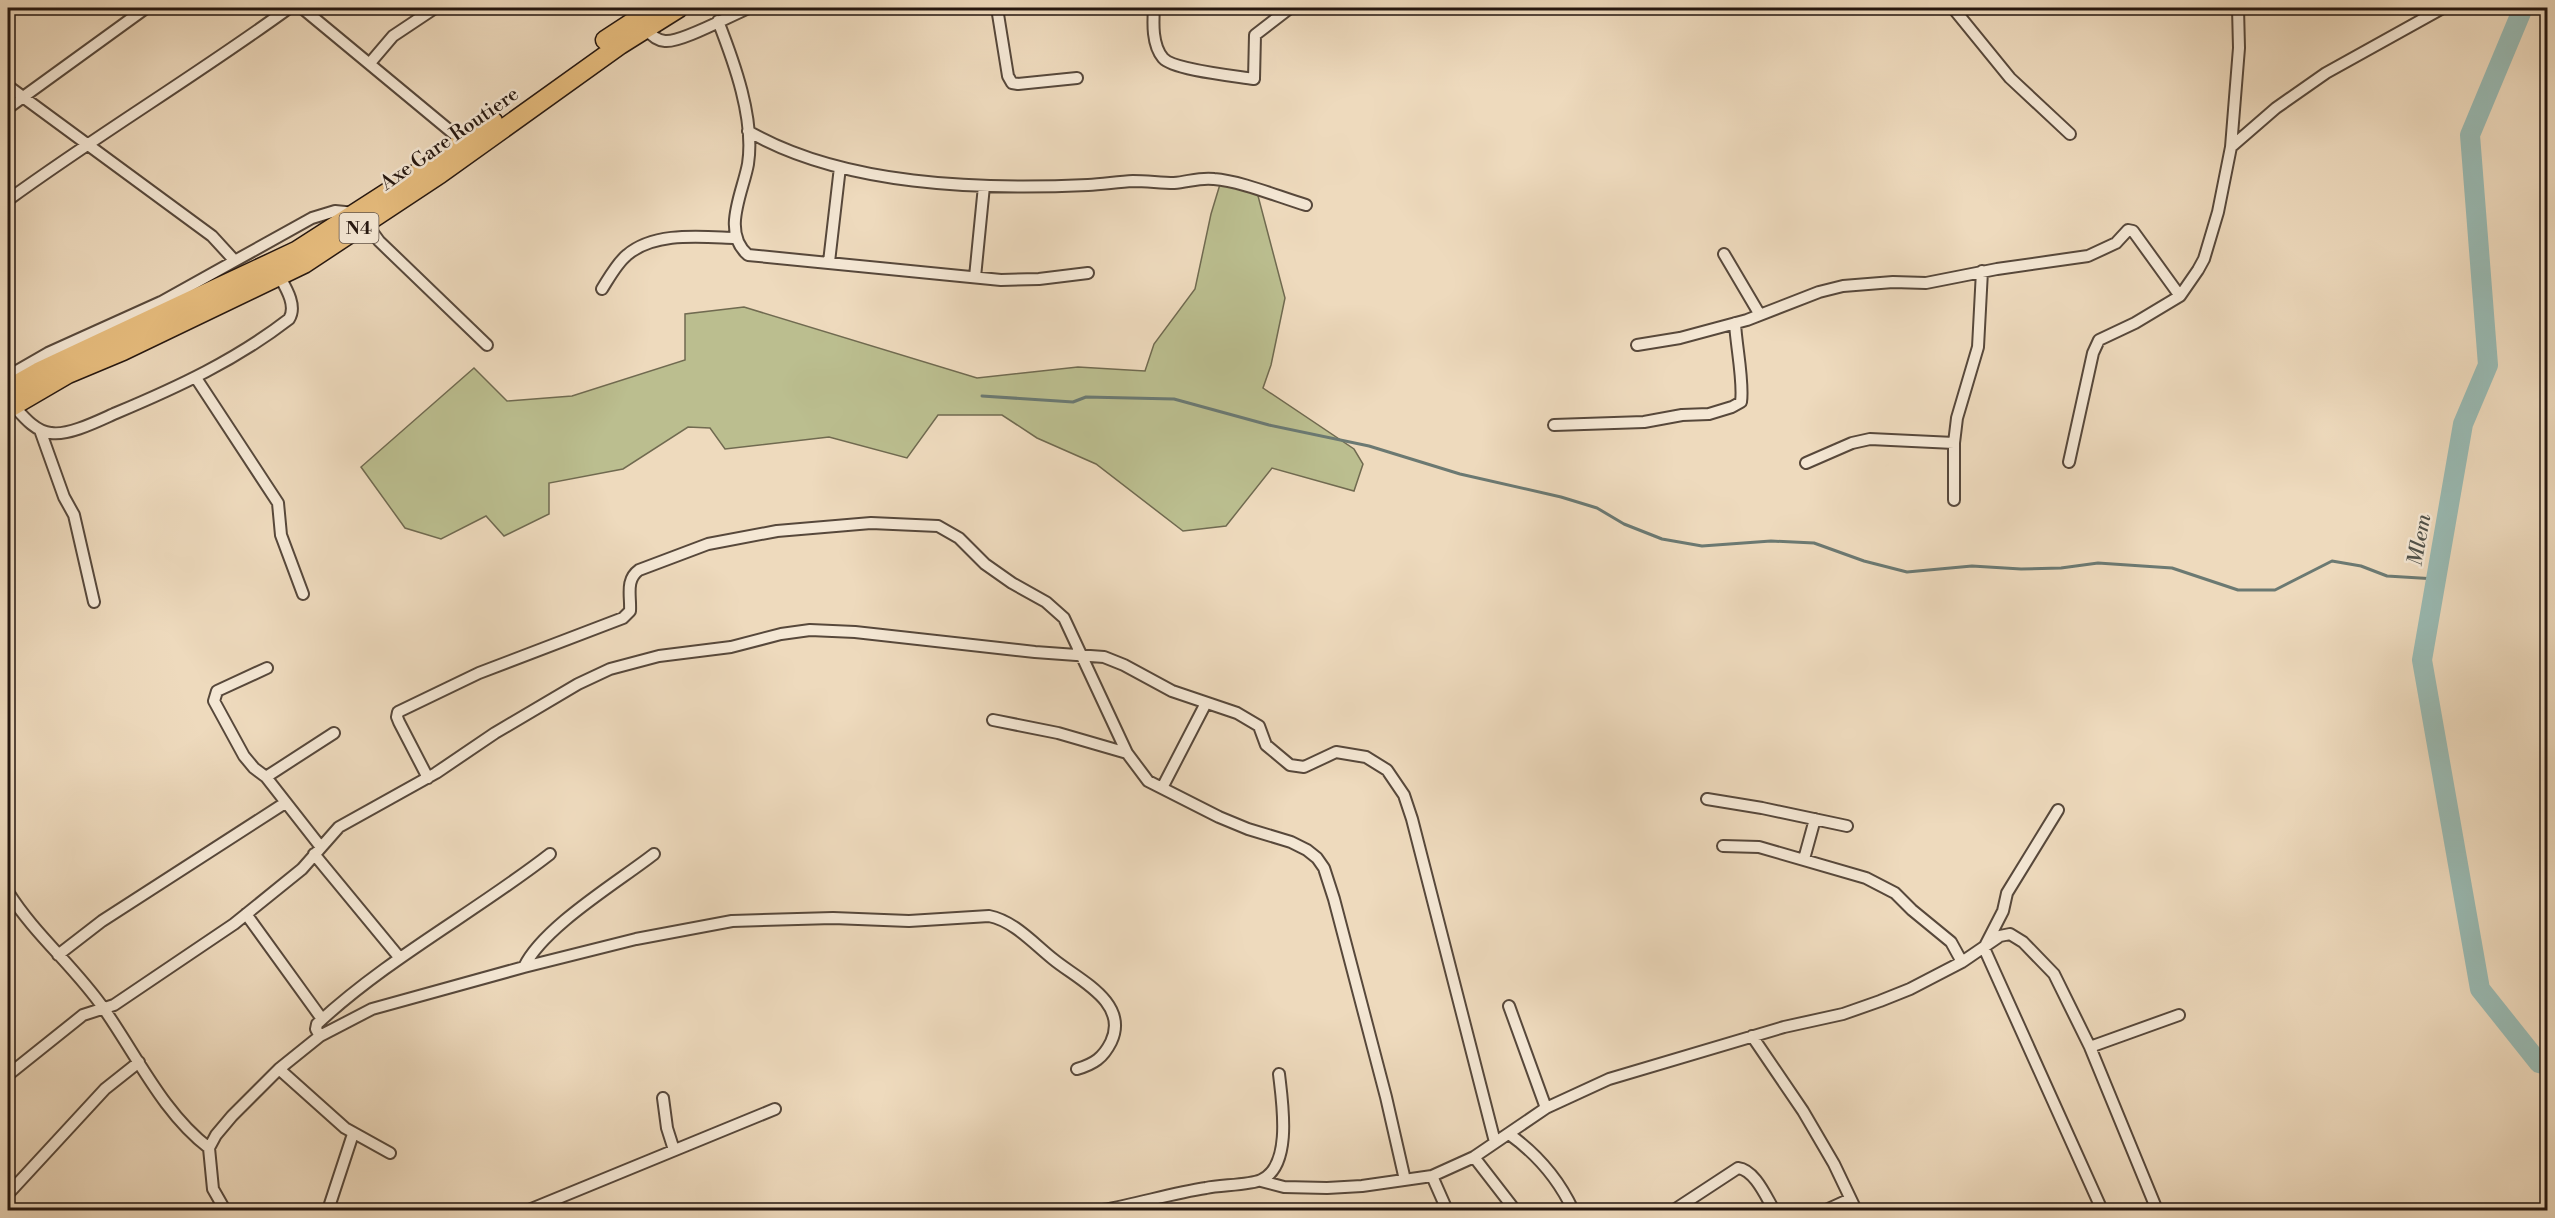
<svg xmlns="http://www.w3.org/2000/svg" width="2555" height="1218" font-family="'Libre Bodoni',serif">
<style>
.green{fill:#bbbe8f;stroke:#706a50;stroke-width:1.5}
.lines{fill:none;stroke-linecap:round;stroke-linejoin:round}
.stream{stroke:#6b7972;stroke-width:3}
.river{stroke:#99bab3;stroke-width:20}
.minor-casing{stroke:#57483b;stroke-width:14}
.trunk-casing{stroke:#251710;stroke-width:21}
.minor{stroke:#f4e7d4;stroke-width:10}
.trunk{stroke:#e7bd7e;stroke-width:18}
.labels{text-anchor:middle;stroke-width:5;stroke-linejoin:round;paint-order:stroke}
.shield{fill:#f4e7d4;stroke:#63554b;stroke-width:1.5}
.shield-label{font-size:18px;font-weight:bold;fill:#251710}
.street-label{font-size:20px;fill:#251710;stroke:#f4e7d4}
.water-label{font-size:21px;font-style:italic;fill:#4e5049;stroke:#f4e7d4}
</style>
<rect width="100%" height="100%" fill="#eedabd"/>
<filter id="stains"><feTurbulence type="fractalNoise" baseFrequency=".00333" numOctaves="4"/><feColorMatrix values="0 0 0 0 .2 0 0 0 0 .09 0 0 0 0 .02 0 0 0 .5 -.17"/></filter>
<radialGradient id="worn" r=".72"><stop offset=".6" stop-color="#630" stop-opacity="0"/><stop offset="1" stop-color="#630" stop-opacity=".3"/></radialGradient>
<path class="green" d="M1221,181L1257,192L1285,298L1271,365L1263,388L1354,449L1363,464L1354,491L1272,468L1226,526L1183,531L1096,464L1037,438L1002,415H938L907,458L829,437L725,449L710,428L688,427L623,469L549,483V514L504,536L486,516L441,539L405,528L361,467L474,368L507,401L572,396L685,360V314L744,307L977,378L1078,367L1145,371L1154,344L1195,289L1211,214Z"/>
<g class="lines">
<path class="stream" d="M982,396L1073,402L1086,397L1174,399L1269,425L1369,446L1460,474L1561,497L1597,508L1624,524L1662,539L1702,546L1771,541L1814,543L1864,561L1907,572L1972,566L2021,569L2061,568L2098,563L2172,568L2238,590H2275L2332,561L2361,566L2387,576L2436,579"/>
<path class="river" d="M2523,8L2470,135L2488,365L2463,424L2422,660L2480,989L2539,1063L2548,1065"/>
<g class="minor-casing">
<path id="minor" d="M302,8L466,144
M635,8C639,20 650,40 665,41C681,43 731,15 749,8
M997,8L1008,76L1012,83L1018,84L1077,78
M1154,8C1153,23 1152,45 1163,58C1173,70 1236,76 1254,79L1255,35L1290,8
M1953,8L2010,78L2070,134
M718,21C734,62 755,119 748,164C743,192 721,232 748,255L1001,280L1039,279L1088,273
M370,63L393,36L435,8
M8,86L212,236L234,260
M8,108L146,8
M748,131C843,186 980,190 1088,185C1103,184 1118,182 1133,181C1147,181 1161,183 1174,183C1188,182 1200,177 1214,179C1241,181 1279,197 1306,205
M2231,147L2239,48L2238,8
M8,200C100,133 197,75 289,8
M366,223L379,241L487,345
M1724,254L1760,315
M829,262L840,167
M975,277L984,186
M602,289C609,278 617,263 627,255C655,231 702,237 736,238
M1637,345L1680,338L1747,320L1819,292L1843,286L1893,282L1926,283L1997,269L2088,256L2116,243L2128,230L2133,231L2180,296
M8,376L48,353L161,302L312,218L335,211L355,213
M196,378L278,503L281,535L303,594
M12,404C22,415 35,432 51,433C69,436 100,420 116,413C178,387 236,360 289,319C298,305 284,285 277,272
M1554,425L1644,422L1682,415L1709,414L1732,407L1741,402C1744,382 1736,345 1735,323
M40,430L64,497L74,515L94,602
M2069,462L2093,353L2099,340L2135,323L2180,296L2198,270L2204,259L2218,212L2231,147L2276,108L2326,73L2443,8
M1806,463L1852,443L1870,439L1954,443
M1954,500V443L1957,418L1978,347L1982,271
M267,668L217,691L214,701L244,756L254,768L266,777L320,846
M993,720L1058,733L1127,753
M266,777L334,733
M428,778L399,722L397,717L398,712L479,673L623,618L630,611C631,596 625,580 639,570L708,544L777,531L871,523L938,526L959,538L985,564L1012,583L1046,602L1064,618L1127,753L1148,781L1219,817L1248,829L1291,842L1307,850L1317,858L1324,868L1334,899L1386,1097L1405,1180
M1162,788L1206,703
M1707,799L1762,808L1847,826
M2058,810L2007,893L2003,911L1984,948L2102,1210
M1723,846L1759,847L1866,878L1895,893L1912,910L1951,942L1962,962
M314,854L399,957
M1804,859L1815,819
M8,892C35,935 75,967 104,1009C137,1056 163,1113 209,1148
M246,914L322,1019
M58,955L102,921L285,803
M524,967L636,939L732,921L833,918L909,921L989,916C1014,921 1033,943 1053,959C1077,979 1130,1002 1111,1042C1103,1058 1094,1064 1077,1069
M1509,1006L1546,1108
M320,1036L316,1029L317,1024C388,958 474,913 550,854
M1752,1036L1803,1111L1834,1164L1856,1210
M2090,1047L2179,1015
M279,1069L345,1128L390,1153
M8,1075L83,1015L114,1005L234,924L302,869L339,827L436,773L495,733L578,684L610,669L659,656L731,647L781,634L810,630L855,632L1035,652L1104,657L1124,665L1172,691L1237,713L1259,726L1266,745L1290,765L1304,767L1336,752L1366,757L1387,770L1404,795L1412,819L1495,1142
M663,1098L667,1128L674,1150
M1509,1134C1537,1154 1558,1178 1573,1210
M1474,1157L1515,1210
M1432,1176L1447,1210
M1261,1181L1284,1187L1327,1188L1362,1186L1432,1176L1474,1157L1546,1108L1609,1079L1784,1027L1843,1014L1880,1001L1910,989L1962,962L2000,936L2010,934L2023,942L2054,974L2090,1047L2157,1210
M8,1194L105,1089L139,1062
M225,1210L213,1189L209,1148L216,1135L232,1116L279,1069L320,1036L372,1009L524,967C543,927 618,882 654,854
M328,1210L353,1134
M529,1210L775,1109
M1103,1210C1138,1204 1172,1193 1206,1188C1220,1185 1250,1185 1261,1180C1293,1166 1282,1101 1279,1074
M1674,1210L1738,1168C1755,1170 1766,1197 1774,1210
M1826,1210L1850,1199"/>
</g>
<g class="trunk-casing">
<path id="trunk" d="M605,40L654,8
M8,389L38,372L296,251L411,177L493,121
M8,409L68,374L123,351L304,264L440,174L620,45L679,8"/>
</g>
<use href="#minor" class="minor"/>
<use href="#trunk" class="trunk"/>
</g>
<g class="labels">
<rect class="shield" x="339.5" y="213" width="39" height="30" rx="4.5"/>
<g class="shield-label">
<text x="359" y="234">N4</text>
</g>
<g class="street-label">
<text transform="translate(449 138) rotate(-35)" y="7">Axe Gare Routiere</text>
</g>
<g class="water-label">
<text transform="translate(2419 540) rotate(-80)" y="7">Mlem</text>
</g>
</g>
<rect width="2555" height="1218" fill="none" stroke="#eedabd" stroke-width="30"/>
<rect x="9" y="9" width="2537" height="1200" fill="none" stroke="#251710" stroke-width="3"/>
<rect x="15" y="15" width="2525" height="1188" fill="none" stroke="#251710" stroke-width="1.5"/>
<rect width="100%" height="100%" filter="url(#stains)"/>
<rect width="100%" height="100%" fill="url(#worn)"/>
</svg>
